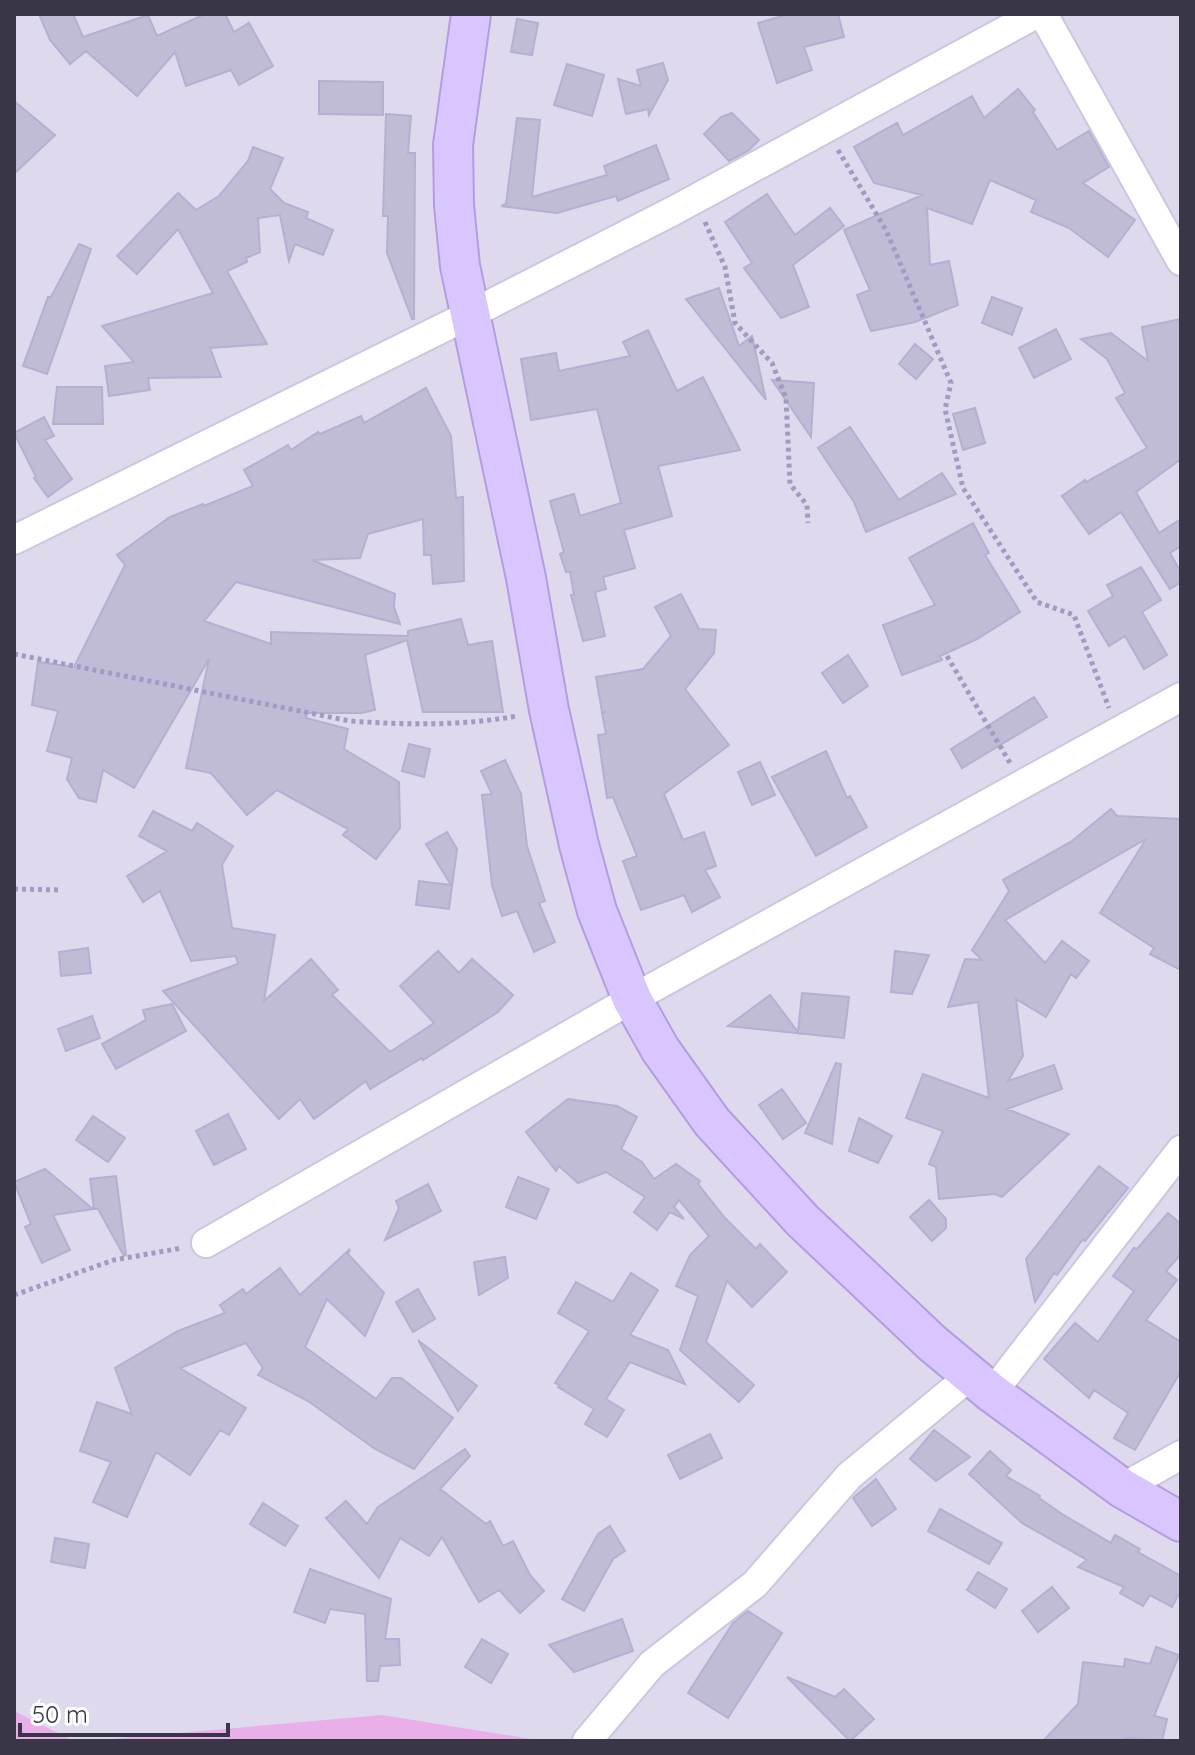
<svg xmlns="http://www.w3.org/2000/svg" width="1195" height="1755" font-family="Quicksand,sans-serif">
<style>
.residential{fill:#ded9ec}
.green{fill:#eaaee9}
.building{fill:#c1bcd6;stroke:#b5afd1;stroke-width:2}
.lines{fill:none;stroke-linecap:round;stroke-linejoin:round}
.street-casing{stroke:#ccc6de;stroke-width:32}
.secondary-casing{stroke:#b39de2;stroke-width:42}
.path{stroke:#a39ac3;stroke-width:5;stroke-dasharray:4 4;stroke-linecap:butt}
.street{stroke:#fff;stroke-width:28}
.secondary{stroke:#d9c6ff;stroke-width:38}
</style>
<rect width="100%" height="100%" fill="#ebe7f4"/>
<path class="residential" d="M14,14H1181V1741H14Z"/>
<path class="green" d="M14,1711L74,1741H14Z
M382,1715L543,1741H88Z"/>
<path class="building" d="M39,14H73L83,37L148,15L157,36L205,14H225L234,32L249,23L273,66L239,85L231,70L186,86L175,52L137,96L86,51L70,64L50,40Z
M789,14H838L844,37L804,47L812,70L777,83L758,23Z
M517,19L538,23L532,55L511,52Z
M663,63L668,80L649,115L648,109L626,114L618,79L641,86L637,70Z
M567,64L604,75L592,116L554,105Z
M319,81L383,82V115L319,114Z
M1018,89L1035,110L1033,112L1057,150L1089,131L1109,167L1083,183L1135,220L1108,257L1069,228L1031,212L1036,200L990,180L972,224L927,208L930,265L949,261L958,305L915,322L871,331L857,295L870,290L844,230L922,195L874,183L854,147L897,123L903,135L972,96L984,118Z
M14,101L55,135L14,174Z
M732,113L759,140L748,151L729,161L704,134L721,117Z
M386,114L411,116L408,153H415L414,319H412L387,253L388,216H383Z
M517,118L540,120L532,197L607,175L604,166L656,145L669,179L618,201L616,196L557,213L501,206L506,204Z
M253,147L283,158L270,189L284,203L308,212L306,218L333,230L323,255L295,244L289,261L280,215L258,218L260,252L246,258L247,262L227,271L267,344L210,348L221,377L148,378L150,390L109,396L105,366L134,362L102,326L213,293L178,229L137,274L117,256L178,193L196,210L219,196L248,161Z
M767,194L795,235L830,208L844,226L793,265L809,307L781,318L744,268L752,263L725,222Z
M79,244L91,249L47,374L23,366L48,297H51Z
M719,288L739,346L752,336L766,400L686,299Z
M992,297L1022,308L1012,335L982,323Z
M1181,319V459L1136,492L1159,533L1181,519V546L1170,553L1181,572V582L1170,589L1121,512L1089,534L1062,496L1085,480L1086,482L1147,448L1116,398L1125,393L1107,359L1081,339L1111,333L1148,361L1142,327Z
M1056,329L1071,359L1034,378L1019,348Z
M648,330L677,391L703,377L740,450L658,466L672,516L624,530L635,568L603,577L606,589L595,592L605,636L583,641L571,595H574L570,572H566L560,554L564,552L550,501L574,494L580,516L621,503L597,409L531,420L521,359L556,353L559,371L630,356L623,342Z
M915,344L933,359L916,379L899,364Z
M772,380L814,383L811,437Z
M57,387H102L103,424H53Z
M426,388L451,436L456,498L463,497L464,581L433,584L431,555H424L423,519L368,534L360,558L312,560L395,594L394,607L400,624L236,582L204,621L271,644V632L408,636V631L461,619L468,645L492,641L503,712H423L407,640L365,655L375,710L361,713H307L306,718L348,729L344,749L399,782L400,828L376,859L343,835L348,829L277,790L247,815L211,773L186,768L209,659L134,788L103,770L96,802L79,798L67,779L72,758L47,751L58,711L32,705L38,662L74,667L125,565L117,555L170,517L203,504L204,506L253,486L244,470L288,445L291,450L318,432L320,434L361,416L364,423Z
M975,408L985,443L963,450L953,414Z
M44,417L54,436L45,440L72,479L48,497L34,478L36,477L14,433Z
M850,427L899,500L942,473L956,494L866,532L854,502L818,448Z
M973,523L989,553L985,555L1020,612L977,639L940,656L942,660L902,675L883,625L935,605L909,558Z
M1141,567L1161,600L1142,612L1167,655L1144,669L1125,636L1109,646L1088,611L1113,596L1107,585Z
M681,594L699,629L716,630L714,653L685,689L729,745L664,794L683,840L704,832L716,866L705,870L720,897L692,912L684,895L641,910L623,861L637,856L613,797L607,798L598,735L606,734L602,713L606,712H602L596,677L643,669L671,636L655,607Z
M848,655L868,686L843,703L822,673Z
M1034,697L1047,717L962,768L951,749Z
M409,744L430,749L424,777L402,771Z
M826,751L847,798L850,796L867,827L816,856L772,777Z
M505,760L521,794L527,846L545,901L539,903L555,942L534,952L517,911L502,916L492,885L482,795L492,794L481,771Z
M760,762L775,795L752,805L738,772Z
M1111,809L1117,816L1181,819V970L1150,954L1154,948L1100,913L1146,839L1005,920L1045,963L1062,941L1089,961L1076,978L1071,974L1046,1017L1016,999L1023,1056L1008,1081L1054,1065L1062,1089L1007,1109L1069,1134L1002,1197L995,1194L939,1199L936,1167L929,1164L943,1131L906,1118L923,1074L989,1098L978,1002L948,1007L965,959L982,960L972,950L1009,891L1003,880L1072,841Z
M153,811L192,831L197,823L233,846L222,865L232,928L275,935L264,1001L311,959L338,990L332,995L390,1052L434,1023L400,986L438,951L459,973L472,959L513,995L498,1012L423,1060L422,1058L370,1089L366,1081L314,1119L300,1099L279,1119L163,991L238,964L236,956L191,961L160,891L143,902L127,876L167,851L139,836Z
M447,832L457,849L449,909L416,905L419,881L451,885L426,844Z
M88,948L91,973L61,976L59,952Z
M895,951L929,955L912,994L891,992Z
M802,993L849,997L844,1038L728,1026L770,995L798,1032Z
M172,1004L186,1031L116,1069L102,1044L146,1020L143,1010Z
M92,1016L100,1038L66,1051L58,1029Z
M836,1063L841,1064L832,1144L805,1133Z
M782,1089L806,1123L783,1139L759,1105Z
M568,1099L617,1106L637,1117L621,1149L642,1162L654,1179L676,1164L700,1181L698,1184L725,1218L756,1249L760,1244L787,1272L752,1307L727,1281L706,1342L754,1385L739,1402L680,1350L698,1296L676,1286L690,1255L709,1236L679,1200L674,1207L684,1219L670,1212L657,1230L634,1212L645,1197L606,1172L578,1183L559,1166L556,1171L526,1132Z
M228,1114L246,1149L214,1165L196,1131Z
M93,1116L125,1138L108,1162L76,1140Z
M859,1118L892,1136L878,1163L849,1151Z
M1099,1166L1128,1188L1085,1241L1083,1239L1057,1275L1054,1273L1035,1302L1026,1259Z
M45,1169L93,1209L53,1215L70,1250L42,1263L25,1227L31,1224L14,1182Z
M116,1176L126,1255L124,1256L98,1209H94L90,1179Z
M518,1177L549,1189L536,1219L506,1207Z
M428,1184L441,1211L385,1240L399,1208L396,1201Z
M929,1200L946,1219V1228L932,1241L910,1217Z
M1168,1213L1181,1224V1254L1166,1271L1177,1280L1146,1320L1181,1342V1371L1135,1450L1114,1438L1128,1413L1094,1390L1089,1398L1044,1359L1075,1323L1098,1342L1134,1291L1113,1276L1134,1248L1137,1249Z
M350,1249L348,1254L384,1293L365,1336L327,1299L305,1347L376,1399L392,1378H401L453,1418L414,1469L375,1449L308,1401L258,1375L263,1368L246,1343L180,1368L246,1408L229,1435L220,1430L190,1475L156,1452L127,1517L93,1502L111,1462L80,1451L97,1402L132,1414L115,1368L178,1331L225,1313L220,1305L243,1289L246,1294L280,1268L300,1295Z
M505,1257L508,1278L479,1295L474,1262Z
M631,1273L658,1290L630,1335L668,1350L685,1384L630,1362L606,1399L624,1410L607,1437L585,1424L594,1409L558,1387L560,1385L555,1383L589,1331L558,1313L576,1282L613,1302Z
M418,1289L435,1319L413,1332L396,1302Z
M419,1341L477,1386L458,1411L419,1342Z
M934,1430L970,1457L936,1481L910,1459Z
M710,1434L722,1458L680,1479L668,1455Z
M465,1449L470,1456L440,1489L486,1524L490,1521L503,1546L513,1541L530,1575L544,1591L520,1613L499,1590L479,1602L442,1537L429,1556L400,1538L379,1578L326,1518L346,1501L367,1524L378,1507Z
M990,1451L1011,1470L1006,1476L1040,1496L1039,1498L1062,1514L1111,1543L1115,1535L1140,1549L1138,1552L1181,1576V1590L1172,1607L1150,1595L1143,1606L1120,1593L1124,1587L1078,1567L1087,1560L1022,1523L969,1474Z
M876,1479L896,1509L872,1526L853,1498Z
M263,1503L298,1526L285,1546L250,1524Z
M940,1509L1002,1543L989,1564L928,1531Z
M610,1526L625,1551L613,1559L584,1611L562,1599L598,1534Z
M55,1538L89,1544L85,1568L51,1562Z
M310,1569L391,1599L385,1639H399L400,1665L380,1666L378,1681H367L365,1614L330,1609L325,1623L294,1612Z
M978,1572L1007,1589L995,1608L967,1590Z
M1052,1587L1069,1608L1038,1632L1022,1611Z
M748,1611L782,1633L728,1718L688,1693L733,1623Z
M622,1619L633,1651L574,1672L549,1645Z
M482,1639L508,1654L491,1683L465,1667Z
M1156,1647L1179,1655L1154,1716L1167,1719L1162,1741L1128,1738L1117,1741H1043L1078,1704L1083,1662L1124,1667L1125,1659L1150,1664Z
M787,1677L835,1697L844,1689L874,1719L850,1741Z"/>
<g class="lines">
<g class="street-casing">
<path id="street" d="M1043,14L1181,261
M14,540L469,315L673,211L1036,14
M206,1243L632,999L1181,697
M992,1393L1181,1150
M1122,1488L1181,1455
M587,1741L652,1664L755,1584L849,1476L971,1375"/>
</g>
<g class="secondary-casing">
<path id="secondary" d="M471,14L453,145L454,205L460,266L526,578L549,710L579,845L597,911L632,999L660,1049L712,1122L802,1220L932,1343L992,1393L1122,1488L1181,1522"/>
</g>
<path class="path" d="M838,150L886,230L951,383L945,409L963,488L1037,602L1074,615L1109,708
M705,222L725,267L735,323L772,363L786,398L790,484L807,505L808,523
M14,654L350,721C407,725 461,726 517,716
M947,656L1010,763
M14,889L60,890
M14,1295L114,1260L182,1248"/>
<use href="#street" class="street"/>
<use href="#secondary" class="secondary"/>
</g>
<rect width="1195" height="1755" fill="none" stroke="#393648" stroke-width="32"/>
<path d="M20 1723v12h208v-12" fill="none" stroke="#393648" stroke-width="4"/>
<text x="32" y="1723" font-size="24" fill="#393648" stroke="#ffffff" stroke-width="6" paint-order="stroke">50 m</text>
</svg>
